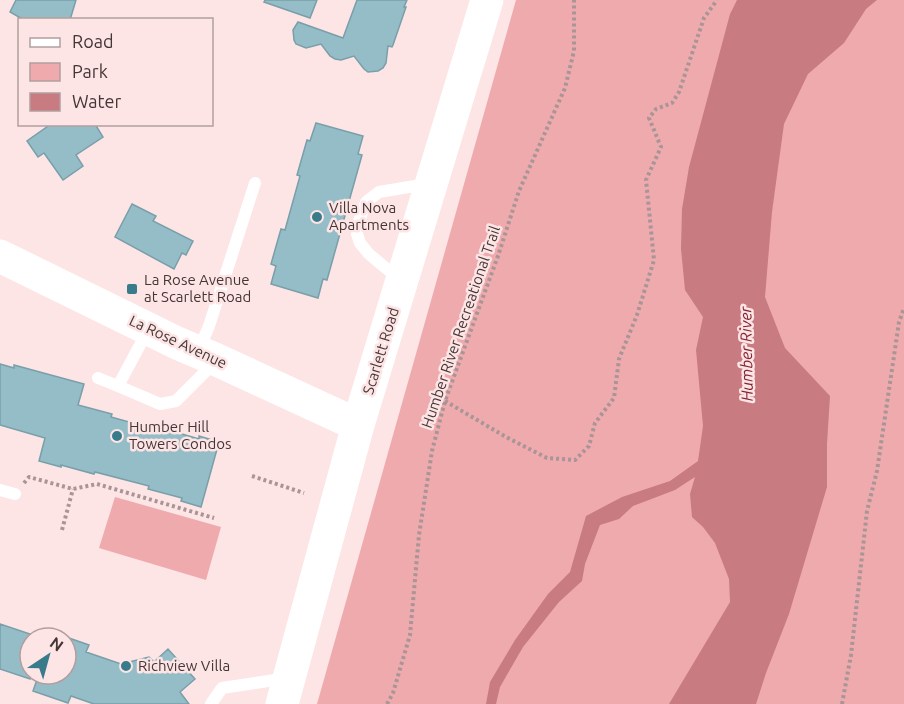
<svg xmlns="http://www.w3.org/2000/svg" width="904" height="704" font-family="Ubuntu,sans-serif">
<style>
.green{fill:#efaaae}
.water{fill:#c87b80}
.building{fill:#95bdc7;stroke:#799fa9;stroke-width:1.5}
.lines{fill:none;stroke-linecap:round;stroke-linejoin:round}
.path{stroke:#a99595;stroke-width:4;stroke-dasharray:3 3;stroke-linecap:butt}
.lane{stroke:#fff;stroke-width:12}
.secondary{stroke:#fff;stroke-width:33}
.poi-dot{fill:#387c8b;stroke:#fde4e5;stroke-width:2}
.labels{text-anchor:middle;stroke-width:5;stroke-linejoin:round;paint-order:stroke}
.poi-label{font-size:15px;fill:#453636;stroke:#fde4e5;text-anchor:start}
.street-label{font-size:15px;fill:#453636;stroke:#fde4e5}
.water-label{font-size:16px;font-style:italic;fill:#812433;stroke:#fde4e5}
</style>
<rect width="100%" height="100%" fill="#fde4e5"/>
<path class="green" d="M516,0H904V704H317Z
M115,497L221,527L206,580L99,548Z"/>
<path class="water" d="M737,0H877L866,9L844,43L808,74L784,124L772,212L765,297L785,348L830,396L827,444V487L789,614L766,673L756,704H669L730,602L729,579L715,543L703,527L692,517L690,494L695,477L675,490L633,506L619,519L600,525L585,564L582,581L559,602L523,647L500,687L496,704H486L490,682L515,640L548,594L570,572L586,516L622,497L670,481L698,461L703,426L696,350L703,317L685,290L681,249L682,209L689,167L730,14Z"/>
<path class="building" d="M16,0H76L70,20H24L10,12Z
M265,0H317L310,18L264,2Z
M357,0H407L404,7H406L393,45L392,47L388,46L386,63L383,68L378,71L368,72L364,69L354,56L341,60L335,59L330,56L321,44L306,48L296,44L294,40L293,30L298,22L343,38Z
M316,123L363,136L358,154L362,155L327,280L323,279L318,298L271,284L276,266L271,264L281,229L285,230L300,176L297,175L307,140L310,141Z
M51,124H95L103,137L76,155L83,166L63,180L44,153L38,157L27,141Z
M132,204L156,216L153,221L193,241L186,255L182,253L174,269L115,237Z
M0,364L14,368V365L84,384L78,405L112,414L111,417L165,432V429L199,439V436L219,442L201,507L181,501L182,498L148,489L149,486L95,472L94,474L61,465V467L39,461L45,438L0,425Z
M0,624L30,634V679L0,669Z
M66,637L89,645L86,652L121,664L149,657L154,662L168,649L195,679L180,692L189,704H94L71,696L68,703L33,691L39,674H66Z"/>
<g class="lines">
<path class="path" d="M445,401L506,437L547,458L575,460L589,446L595,423L614,398L619,359L637,315L654,260L646,180L661,147L649,118L656,109L672,103L679,92L704,18L717,0
M252,476L304,493
M24,483L29,477L73,489L97,484L214,518
M62,530L73,489
M387,704L393,693L410,635L419,535L432,451L445,401L498,256L519,191L565,88L574,51V0
M842,704L851,655L867,511L877,471L899,322L904,308"/>
<path class="lane" d="M400,280L369,254L360,243L357,234L358,224L366,202L379,192L427,184
M199,349L209,326L255,183
M98,378L118,386L148,330
M118,386L160,404L176,401L216,361
M0,490L15,494
M211,704L222,688L288,678"/>
<path class="secondary" d="M0,256L177,343L217,360L358,425
M282,704L358,425L487,0"/>
</g>
<g class="poi-dot">
<circle cx="317" cy="217" r="6"/>
<rect x="126" y="283" width="12" height="12" rx="3"/>
<circle cx="117" cy="436" r="6"/>
<circle cx="126" cy="666" r="6"/>
</g>
<g class="labels">
<g class="poi-label">
<text x="329" y="213">Villa Nova<tspan x="329" dy="17">Apartments</tspan></text>
<text x="144" y="285">La Rose Avenue<tspan x="144" dy="17">at Scarlett Road</tspan></text>
<text x="129" y="432">Humber Hill<tspan x="129" dy="17">Towers Condos</tspan></text>
<text x="138" y="671">Richview Villa</text>
</g>
<g class="street-label">
<text transform="translate(461 327) rotate(-71)" y="5">Humber River Recreational Trail</text>
<text transform="translate(178 342) rotate(25)" y="5">La Rose Avenue</text>
<text transform="translate(381 351) rotate(-73)" y="5">Scarlett Road</text>
</g>
<g class="water-label">
<text transform="translate(746 354) rotate(-91)" y="6">Humber River</text>
</g>
</g>
<rect x="18" y="18" width="195" height="108" fill="#fde4e5" stroke="#b39e9f" stroke-width="1.5"/>
<rect x="30" y="38" width="30" height="9" fill="#ffffff" stroke="#b39e9f" stroke-width="1.5"/>
<text x="72" y="48" font-size="18" fill="#453636">Road</text>
<rect x="30" y="63" width="30" height="18" fill="#efaaae" stroke="#b39e9f" stroke-width="1.5"/>
<text x="72" y="78" font-size="18" fill="#453636">Park</text>
<rect x="30" y="93" width="30" height="18" fill="#c87b80" stroke="#b39e9f" stroke-width="1.5"/>
<text x="72" y="108" font-size="18" fill="#453636">Water</text>
<g transform="translate(48 656) rotate(36)"><circle r="28" fill="#fde4e5" stroke="#b39e9f" stroke-width="1.5"/>
<path d="M0-4.5L10 22L0 15L-10 22Z" fill="#387c8b"/>
<text y="-9" font-size="16" font-weight="bold" text-anchor="middle" fill="#453636">N</text>
</g>
</svg>
